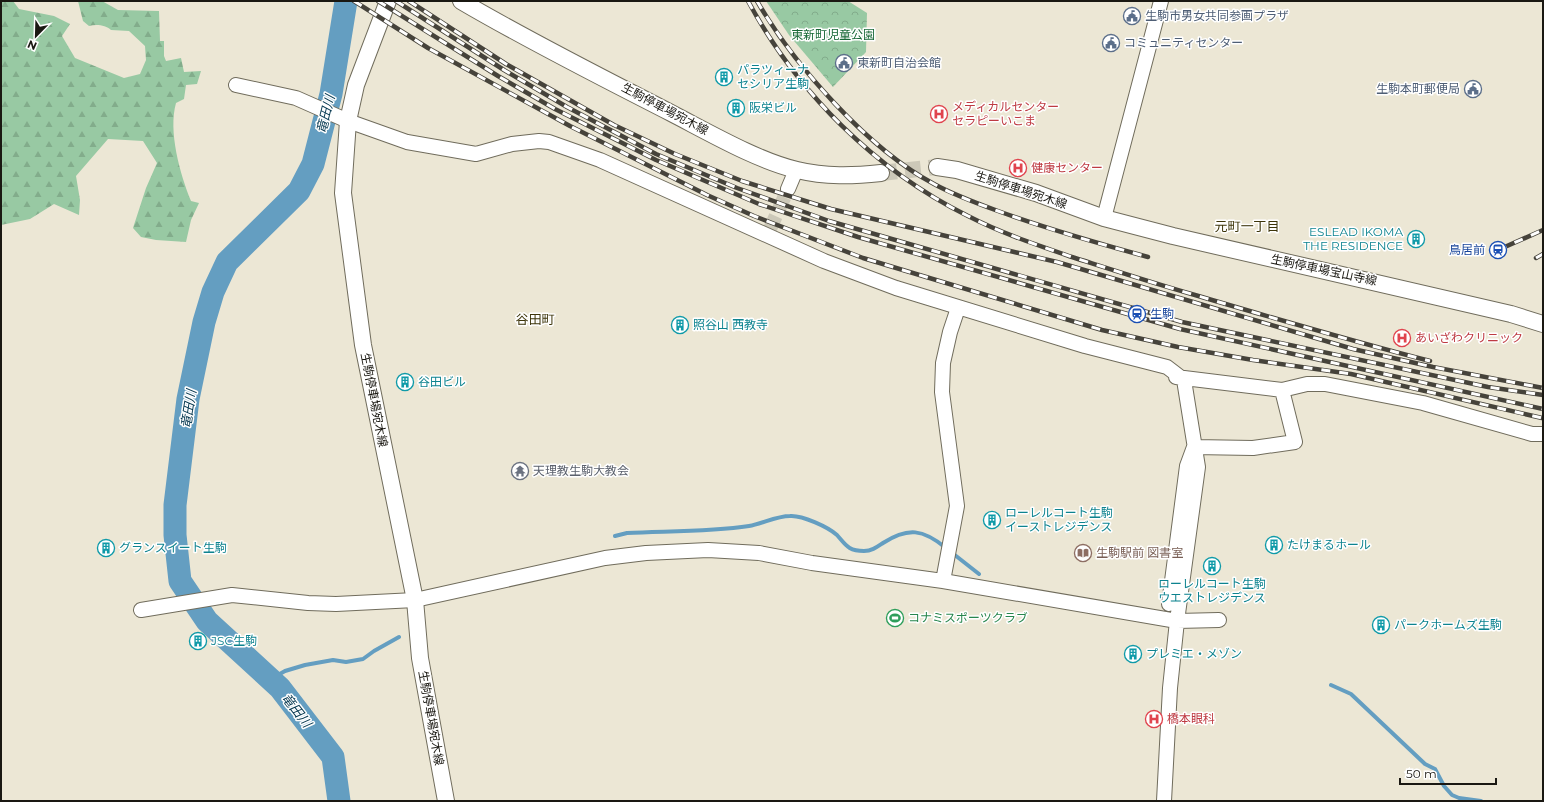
<svg xmlns="http://www.w3.org/2000/svg" width="1544" height="802" font-family="Montserrat,'Noto Sans JP',sans-serif">
<style>
.forest{fill:url(#forest-firs)}
.park{fill:url(#park-crowns)}
.lines{fill:none;stroke-linecap:round;stroke-linejoin:round}
.stream{stroke:#649ec1;stroke-width:4}
.river{stroke:#649ec1;stroke-width:23}
.tertiary-tunnel{stroke:#ccc8b8;stroke-width:14;stroke-dasharray:14 7;stroke-linecap:butt}
.secondary-tunnel{stroke:#ccc8b8;stroke-width:16;stroke-dasharray:16 8;stroke-linecap:butt}
.tertiary-casing{stroke:#706c5c;stroke-width:16}
.secondary-casing{stroke:#706c5c;stroke-width:18}
.tertiary{stroke:#fff;stroke-width:14}
.secondary{stroke:#fff;stroke-width:16}
.rail-casing{stroke:#46433b;stroke-width:4.5}
.rail{stroke:#fff;stroke-width:3;stroke-dasharray:9;stroke-linecap:butt}
.labels{text-anchor:middle;stroke-width:3;stroke-linejoin:round;paint-order:stroke}
.service-label{font-size:12px;fill:#4e5e75;stroke:#fff;text-anchor:start}
.park-label{font-size:12px;fill:#176836;stroke:#fff}
.culture-label{font-size:12px;fill:#0d838f;stroke:#fff;text-anchor:start}
.health-label{font-size:12px;fill:#be3a42;stroke:#fff;text-anchor:start}
.street-label{font-size:12px;fill:#1a1812;stroke:#fff}
.transit-label{font-size:12px;fill:#164399;stroke:#fff;text-anchor:end}
.worship-label{font-size:12px;fill:#5b616d;stroke:#fff;text-anchor:start}
.education-label{font-size:12px;fill:#785e54;stroke:#fff;text-anchor:start}
.leisure-label{font-size:12px;fill:#27864d;stroke:#fff;text-anchor:start}
.water-label{font-size:13px;font-style:italic;fill:#04374f;stroke:#fff}
.neighbourhood-label{font-size:13px;fill:#3d350a;stroke:#fff}
</style>
<defs>
<pattern id="forest-firs" width="22" height="20" patternUnits="userSpaceOnUse"><rect width="22" height="20" fill="#98c9a3"/><path d="M5 1l3.5 6h-7zM16 11l3.5 6h-7z" fill="#82ac8b"/></pattern>
<pattern id="park-crowns" width="20" height="18" patternUnits="userSpaceOnUse"><rect width="20" height="18" fill="#98c9a3"/><path d="M2 6a3 3 0 1 1 6 0M12 15a3 3 0 1 1 6 0" fill="none" stroke="#82ac8b"/></pattern>
</defs>
<rect width="100%" height="100%" fill="#ece7d5"/>
<path class="forest" d="M1,1H13L19,9L54,16L70,24L62,36L75,58L124,78L140,74L146,60L145,46L129,31L111,30C106,25 96,24 89,26L83,21L78,1H102L118,10L159,11L160,41H164V56L166,61L181,58L184,72L201,71L197,84L186,85L184,99L176,103C168,131 180,174 191,201L199,203L191,220L186,242L156,240L141,237L133,228L146,188L157,163L143,141L108,139L76,176L80,200L79,215L54,204L30,219L1,225Z"/>
<path class="park" d="M766,1H848L867,13L866,52L833,87L789,35Z"/>
<g class="lines">
<path class="stream" d="M615,536L627,533C667,531 709,532 749,526C762,524 776,516 790,516C802,515 828,527 837,535C846,545 848,551 864,551C872,551 877,547 883,543C908,527 923,529 946,548
M951,552L979,574
M271,679L285,671L305,665L333,660L346,662L363,659L374,651L399,637
M1331,685L1351,694L1425,764L1435,769L1444,786L1452,795L1459,798L1481,801"/>
<path class="river" d="M339,801L333,757L280,688L207,621L180,581L175,535V505L188,399L204,322L213,292L227,262L299,191L313,164L331,94L346,1"/>
<path class="tertiary-tunnel" d="M770,229L788,189"/>
<path class="secondary-tunnel" d="M881,173L937,167"/>
<g class="tertiary-casing">
<path id="tertiary" d="M236,85L296,98L348,121L407,142L476,154L512,144L539,141L549,142L600,160L824,261L896,288L1085,346L1167,367L1184,380L1198,467L1177,621L1170,688L1164,801
M788,189L796,170
M1104,218L1161,1
M1176,377L1282,390L1295,442L1253,448L1194,447
M1282,390L1307,384H1325L1423,403L1532,434H1543
M943,581L957,506L942,392L943,363L950,332L958,308
M1169,604L1187,466L1194,447
M141,610L232,595L308,603L336,604L415,600L605,558L646,553L708,550L759,553L812,563L943,581L1177,621L1219,620"/>
</g>
<g class="secondary-casing">
<path id="secondary" d="M388,1L356,85L348,121L343,193L363,345L415,600L420,658L446,801
M461,1C529,41 601,77 671,113C708,132 758,161 797,170C826,177 853,176 881,173
M937,167L957,170L1036,193L1104,218L1173,236L1511,314L1543,324"/>
</g>
<use href="#tertiary" class="tertiary"/>
<use href="#secondary" class="secondary"/>
<g class="rail-casing">
<path id="rail" d="M354,1L428,48L570,126L707,195L754,216L863,258L1102,330L1178,347L1253,360L1351,374L1542,418
M378,1L498,76L555,109L656,160L759,204L858,237L1180,329L1543,409
M396,1L504,70L567,107L656,154L737,188L829,221L1182,322L1488,387L1543,395
M409,1L506,64L614,125L675,154L742,181L831,209L1057,262L1353,349L1433,367L1543,388
M748,1C797,92 875,170 968,216C1001,233 1037,245 1072,257C1113,270 1153,283 1195,295C1273,318 1351,341 1430,361
M757,1C794,65 868,149 934,184C954,195 976,203 998,211C1047,229 1097,243 1148,257
M1498,250L1543,230
M1536,258L1543,254"/>
</g>
<use href="#rail" class="rail"/>
</g>
<defs>
<g id="civic-ring" transform="scale(0.9)"><circle r="9.5" fill="#fff" stroke="#5c6f8a" stroke-width="1.5"/><path d="M-.6-6.5H3V-4.5H.6V-3L4-1V1h2V6H-6V1h2V-1L-.6-3ZM-1.2 2.5V6h2.4V2.5Z" fill="#5c6f8a"/></g>
<g id="building-ring" transform="scale(0.9)"><circle r="9.5" fill="#fff" stroke="#0f9aa8" stroke-width="1.5"/><path d="M-4-6H4V6H1V3H-1V6H-4ZM-2.5-4.3h1.7v1.8h-1.7ZM.8-4.3h1.7v1.8H.8ZM-2.5-1h1.7V.8h-1.7ZM.8-1h1.7V.8H.8Z" fill="#0f9aa8"/></g>
<g id="hospital-ring" transform="scale(0.9)"><circle r="9.5" fill="#fff" stroke="#e0444e" stroke-width="1.5"/><path d="M-5-5h3v3.5h4V-5h3V5h-3V1.5h-4V5h-3Z" fill="#e0444e"/></g>
<g id="station-ring" transform="scale(0.9)"><circle r="9.5" fill="#fff" stroke="#1a4fb4" stroke-width="1.5"/><path d="M-3-6H3Q5-6 5-4V2Q5 4 3 4L4.5 6H3L1.5 4h-3L-3 6H-4.5L-3 4Q-5 4-5 2V-4Q-5-6-3-6ZM-3.5-4v3h7v-3ZM-3.5 1v1.5H-2V1ZM2 1v1.5H3.5V1Z" fill="#1a4fb4"/></g>
<g id="temple-ring" transform="scale(0.9)"><circle r="9.5" fill="#fff" stroke="#6b7280" stroke-width="1.5"/><path d="M0-6L5-2H3V0L6.5 2.5H4V6H1.5V3h-3V6H-4V2.5H-6.5L-3 0V-2H-5Z" fill="#6b7280"/></g>
<g id="library-ring" transform="scale(0.9)"><circle r="9.5" fill="#fff" stroke="#8d6e63" stroke-width="1.5"/><path d="M-6-4Q-3-5.5-.7-3.5V5Q-3 3-6 4ZM6-4Q3-5.5 .7-3.5V5Q3 3 6 4Z" fill="#8d6e63"/></g>
<g id="stadium-ring" transform="scale(0.9)"><circle r="9.5" fill="#fff" stroke="#2e9e5b" stroke-width="1.5"/><path d="M0-5a6.5 5 0 1 0 0 10a6.5 5 0 1 0 0-10ZM-3.5-1.8h7v3.6h-7Z" fill="#2e9e5b"/></g>
</defs>
<g fill-rule="evenodd">
<use href="#civic-ring" x="1132" y="16"/>
<use href="#civic-ring" x="1111" y="43"/>
<use href="#civic-ring" x="844" y="63"/>
<use href="#building-ring" x="724" y="77"/>
<use href="#civic-ring" x="1473" y="89"/>
<use href="#building-ring" x="736" y="108"/>
<use href="#hospital-ring" x="939" y="114"/>
<use href="#hospital-ring" x="1018" y="168"/>
<use href="#building-ring" x="1416" y="239"/>
<use href="#station-ring" x="1498" y="250"/>
<use href="#station-ring" x="1137" y="314"/>
<use href="#building-ring" x="680" y="325"/>
<use href="#hospital-ring" x="1402" y="338"/>
<use href="#building-ring" x="405" y="382"/>
<use href="#temple-ring" x="520" y="471"/>
<use href="#building-ring" x="992" y="520"/>
<use href="#building-ring" x="1274" y="545"/>
<use href="#building-ring" x="106" y="548"/>
<use href="#library-ring" x="1083" y="553"/>
<use href="#building-ring" x="1212" y="566"/>
<use href="#stadium-ring" x="895" y="618"/>
<use href="#building-ring" x="1381" y="625"/>
<use href="#building-ring" x="198" y="641"/>
<use href="#building-ring" x="1133" y="654"/>
<use href="#hospital-ring" x="1154" y="719"/>
</g>
<g class="labels">
<g class="service-label">
<text x="1145" y="20">生駒市男女共同参画プラザ</text>
<text x="1124" y="47">コミュニティセンター</text>
<text x="857" y="67">東新町自治会館</text>
<text x="1460" y="93" text-anchor="end">生駒本町郵便局</text>
</g>
<g class="park-label">
<text x="833" y="39">東新町児童公園</text>
</g>
<g class="culture-label">
<text x="737" y="74">パラツィーナ<tspan x="737" dy="14">セシリア生駒</tspan></text>
<text x="749" y="112">阪栄ビル</text>
<text x="1403" y="236" text-anchor="end">ESLEAD IKOMA<tspan x="1403" dy="14">THE RESIDENCE</tspan></text>
<text x="693" y="329">照谷山 西教寺</text>
<text x="418" y="386">谷田ビル</text>
<text x="1005" y="517">ローレルコート生駒<tspan x="1005" dy="14">イーストレジデンス</tspan></text>
<text x="1287" y="549">たけまるホール</text>
<text x="119" y="552">グランスイート生駒</text>
<text x="1212" y="588" text-anchor="middle">ローレルコート生駒<tspan x="1212" dy="14">ウエストレジデンス</tspan></text>
<text x="1394" y="629">パークホームズ生駒</text>
<text x="211" y="645">JSC生駒</text>
<text x="1146" y="658">プレミエ・メゾン</text>
</g>
<g class="health-label">
<text x="952" y="111">メディカルセンター<tspan x="952" dy="14">セラピーいこま</tspan></text>
<text x="1031" y="172">健康センター</text>
<text x="1415" y="342">あいざわクリニック</text>
<text x="1167" y="723">橋本眼科</text>
</g>
<g class="street-label">
<text transform="translate(665 109) rotate(28)" y="4">生駒停車場宛木線</text>
<text transform="translate(1021 190) rotate(18)" y="4">生駒停車場宛木線</text>
<text transform="translate(1324 270) rotate(12)" y="4">生駒停車場宝山寺線</text>
<text transform="translate(374 400) rotate(79)" y="4">生駒停車場宛木線</text>
<text transform="translate(431 718) rotate(80)" y="4">生駒停車場宛木線</text>
</g>
<g class="transit-label">
<text x="1485" y="254">鳥居前</text>
<text x="1150" y="318" text-anchor="start">生駒</text>
</g>
<g class="worship-label">
<text x="533" y="475">天理教生駒大教会</text>
</g>
<g class="education-label">
<text x="1096" y="557">生駒駅前 図書室</text>
</g>
<g class="leisure-label">
<text x="908" y="622">コナミスポーツクラブ</text>
</g>
<g class="water-label">
<text transform="translate(325 114) rotate(-76)" y="5">竜田川</text>
<text transform="translate(188 409) rotate(-81)" y="5">竜田川</text>
<text transform="translate(297 710) rotate(52)" y="5">竜田川</text>
</g>
<g class="neighbourhood-label">
<text x="1247" y="231">元町一丁目</text>
<text x="535" y="324">谷田町</text>
</g>
</g>
<rect width="1544" height="802" fill="none" stroke="#1a1812" stroke-width="4"/>
<g transform="translate(36 36) rotate(203)" stroke="#ffffff" stroke-width="3" paint-order="stroke">
<path d="M0-3L7 15L0 10L-7 15Z" fill="#1a1812"/>
<text y="-6" font-size="11" font-weight="bold" text-anchor="middle" fill="#1a1812">N</text>
</g>
<path d="M1400 778v6h96v-6" fill="none" stroke="#1a1812" stroke-width="2"/>
<text x="1406" y="778" font-size="12" fill="#1a1812" stroke="#ffffff" stroke-width="3" paint-order="stroke">50 m</text>
</svg>
